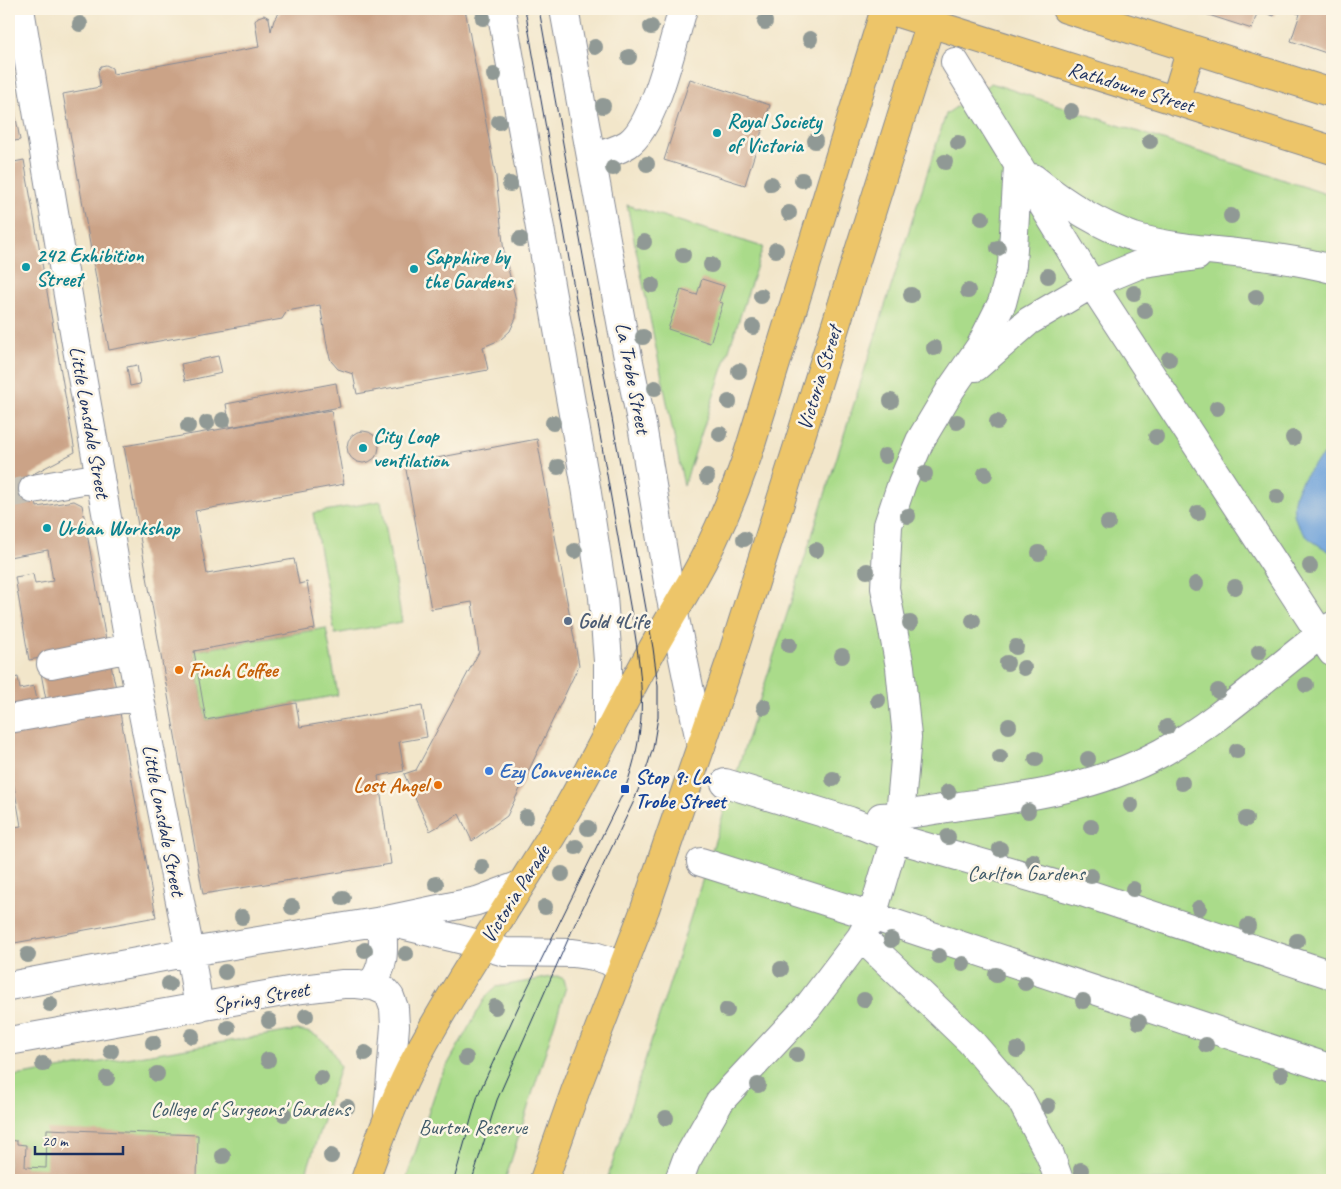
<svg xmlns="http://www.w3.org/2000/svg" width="1341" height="1189" font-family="Caveat,sans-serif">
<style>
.green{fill:#aadb8a;stroke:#628574}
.water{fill:#6ea2da;stroke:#44689c}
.building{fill:#cba387}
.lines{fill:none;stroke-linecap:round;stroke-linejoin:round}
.minor-tunnel{stroke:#c7c1b4;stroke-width:28;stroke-dasharray:28 14;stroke-linecap:butt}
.minor-casing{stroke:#868a94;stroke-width:30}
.major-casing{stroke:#868a94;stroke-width:30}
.minor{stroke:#fff;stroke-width:28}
.major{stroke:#edc569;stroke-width:28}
.tram{stroke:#1b2f5e;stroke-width:1}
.tree{fill:#909995}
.culture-dot{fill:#0f9aa8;stroke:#fcf5e5;stroke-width:2}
.service-dot{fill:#5c6f8a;stroke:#fcf5e5;stroke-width:2}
.food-dot{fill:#e8710a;stroke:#fcf5e5;stroke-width:2}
.shop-dot{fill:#3f7fe0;stroke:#fcf5e5;stroke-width:2}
.transit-dot{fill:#1a4fb4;stroke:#fcf5e5;stroke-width:2}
.labels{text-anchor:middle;stroke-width:5;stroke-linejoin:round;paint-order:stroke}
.street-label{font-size:21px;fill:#1b2f5e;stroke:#fcf5e5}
.culture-label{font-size:21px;font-weight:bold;fill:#0d838f;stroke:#fcf5e5;text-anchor:start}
.service-label{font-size:21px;font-weight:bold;fill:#4e5e75;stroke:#fcf5e5;text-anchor:start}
.food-label{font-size:21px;font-weight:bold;fill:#c56008;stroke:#fcf5e5;text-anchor:start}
.shop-label{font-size:21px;font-weight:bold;fill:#366cbe;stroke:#fcf5e5;text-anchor:start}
.transit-label{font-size:21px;font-weight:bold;fill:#164399;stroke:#fcf5e5;text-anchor:start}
.park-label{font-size:21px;fill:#3f5a69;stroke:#fcf5e5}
</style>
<rect width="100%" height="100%" fill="#fcf5e5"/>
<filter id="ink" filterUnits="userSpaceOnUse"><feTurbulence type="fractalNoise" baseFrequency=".02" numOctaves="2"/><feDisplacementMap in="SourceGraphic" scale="10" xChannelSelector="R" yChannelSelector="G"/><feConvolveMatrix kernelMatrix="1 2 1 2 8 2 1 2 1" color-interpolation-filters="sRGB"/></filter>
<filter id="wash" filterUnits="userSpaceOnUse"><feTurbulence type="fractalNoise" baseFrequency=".0096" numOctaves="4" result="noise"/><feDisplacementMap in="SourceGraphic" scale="20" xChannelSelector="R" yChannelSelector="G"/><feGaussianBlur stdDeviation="1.12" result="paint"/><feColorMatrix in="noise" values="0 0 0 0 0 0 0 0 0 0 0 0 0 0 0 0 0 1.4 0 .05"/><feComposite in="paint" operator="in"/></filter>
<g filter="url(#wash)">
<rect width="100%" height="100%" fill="#f2e6ca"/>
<path class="green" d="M991,83L1332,196V1180H607L946,114Z
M627,205L763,247L684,486Z
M381,501L402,622L335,634L313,513Z
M326,628L338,695L206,720L194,651Z
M557,976L564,979L566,987L505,1180H406L440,1078L487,995L496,987Z
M298,1030C322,1034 331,1046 340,1067L304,1180H9V1077Z"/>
<path class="water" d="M1332,447V553C1322,547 1308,540 1301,530C1279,498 1310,467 1332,447Z"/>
<g id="blocks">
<path class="building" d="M286,9H463L466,14L496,177L504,253L516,300V318L510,331L500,340L483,347L488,370L357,394L353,374L338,369L331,361L328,351L320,305L287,311L282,319L109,350L63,94L100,87L98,71L101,66L106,65L112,68L113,74L259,47L255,21L258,17L264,15L269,18L271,31L274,20L280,12Z
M1190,9H1276L1274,16L1258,10L1252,29Z
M1284,9H1332V55L1291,41L1300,14Z
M690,79L770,105L745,185L664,160Z
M9,80L20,140L9,142Z
M24,160L75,452L31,475L37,507L74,501L82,505L107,646L29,660L15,577L33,574L35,584L53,581L48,550L9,557V163Z
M702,279L724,286L719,302L723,303L710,343L668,329L681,290L697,295Z
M218,356L222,373L185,381L181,364Z
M137,365L140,384L130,386L127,367Z
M336,383L340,407L230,427L226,404Z
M331,410L344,484L195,511L207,574L294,559L299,584L307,582L315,629L194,651L206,720L296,703L300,727L422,706L427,737L399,742L404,771L378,776L391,864L203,894L124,446Z
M347 447a16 16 0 1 1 32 0a16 16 0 1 1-32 0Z
M537,439L579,665L507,816L472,841L459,814L430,831L404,774L416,770L479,652L472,602L431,609L405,464Z
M110,661L117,693L47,705L41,673Z
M18,677L20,689L34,686L38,704L9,709V679Z
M119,707L156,917L9,944V828L21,826L9,758V725Z
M47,1129L198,1135L197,1180H9V1140L17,1141V1144L26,1145L25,1167L46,1168Z"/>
</g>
</g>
<g filter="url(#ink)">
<use href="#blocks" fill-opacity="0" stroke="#868a94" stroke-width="1"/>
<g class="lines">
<path class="minor-tunnel" d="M9,494L33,489"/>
<g class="minor-casing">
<path id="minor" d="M20,9L76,343L130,648L190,952L199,1008
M501,9L586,487L603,597L608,661V734
M564,9L624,338L642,425L670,594L701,746
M955,62L1084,272L1332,652
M592,157C604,154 617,151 628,144C655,126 673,41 683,9
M1033,178C1063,202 1096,224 1134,237C1164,246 1196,249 1227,252C1263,256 1298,260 1332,269
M976,367L1029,321L1092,284L1138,265L1197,256
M33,489L100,477
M51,664L130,648
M9,719L139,696
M725,783L850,821L895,838L1082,892L1332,975
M881,817C908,815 934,810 960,806C1029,797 1099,787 1161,753C1224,719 1275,667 1332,626
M701,862L872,916L1332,1069
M389,922L467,941L505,952L573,953L594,956L607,960L622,969
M861,937L970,1041L1021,1100L1050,1155L1059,1180
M370,985C387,967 383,944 382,921
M9,986L190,952L382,921L477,901L520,885
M9,1041L294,990L343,984H357L374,986L385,991L390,997L394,1008L395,1026L388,1114
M679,1180L686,1161L720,1101L807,1008L861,937L872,916L895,838L900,816L907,737L900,667L885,588L888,525L902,483L920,441L951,389L980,347L1002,303L1012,265L1018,166"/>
</g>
<g class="major-casing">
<path id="major" d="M885,9L1332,150
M1066,9L1332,93
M1175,101L1191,49
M365,1180C378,1142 392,1105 410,1069C453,987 506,911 554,832C586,779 612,723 642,668C658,638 676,609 693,579C716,539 733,497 748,454L885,9
M544,1180L576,1089L645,909L731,659L935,9"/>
</g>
<use href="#minor" class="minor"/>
<use href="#major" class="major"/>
<path class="tram" d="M454,1180L478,1095L521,1001L625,789C646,732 644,693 635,634L525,9
M472,1180L497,1100L574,926L633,803L646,770L653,748L658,717V686L653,648L539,9"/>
</g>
<g class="tree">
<circle cx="483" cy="18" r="8"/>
<circle cx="765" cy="22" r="8"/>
<circle cx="80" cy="24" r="8"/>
<circle cx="651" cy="27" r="8"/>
<circle cx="810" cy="39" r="8"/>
<circle cx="595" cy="47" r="8"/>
<circle cx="629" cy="57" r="8"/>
<circle cx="494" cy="75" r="8"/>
<circle cx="603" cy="106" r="8"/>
<circle cx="1071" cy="111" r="8"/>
<circle cx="499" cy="122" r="8"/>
<circle cx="815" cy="141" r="8"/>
<circle cx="1150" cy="141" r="8"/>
<circle cx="958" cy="143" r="8"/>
<circle cx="945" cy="162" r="8"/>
<circle cx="647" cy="164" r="8"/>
<circle cx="613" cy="168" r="8"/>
<circle cx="802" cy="180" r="8"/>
<circle cx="510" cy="184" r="8"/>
<circle cx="771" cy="184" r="8"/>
<circle cx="789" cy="213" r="8"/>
<circle cx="1231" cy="216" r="8"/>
<circle cx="982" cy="218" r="8"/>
<circle cx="520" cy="239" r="8"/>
<circle cx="644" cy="242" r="8"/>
<circle cx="998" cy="248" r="8"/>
<circle cx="776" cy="250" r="8"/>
<circle cx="683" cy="255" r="8"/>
<circle cx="711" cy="265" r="8"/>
<circle cx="1048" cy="276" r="8"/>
<circle cx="652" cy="285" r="8"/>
<circle cx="968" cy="291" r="8"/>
<circle cx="1134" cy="293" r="8"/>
<circle cx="911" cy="295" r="8"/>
<circle cx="761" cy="296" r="8"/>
<circle cx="1256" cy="297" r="8"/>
<circle cx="1145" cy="311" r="8"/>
<circle cx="753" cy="327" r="8"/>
<circle cx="643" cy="337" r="8"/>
<circle cx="934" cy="348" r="8"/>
<circle cx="1169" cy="359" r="8"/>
<circle cx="739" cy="371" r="8"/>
<circle cx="655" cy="388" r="8"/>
<circle cx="891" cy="401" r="8"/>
<circle cx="729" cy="402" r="8"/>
<circle cx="1217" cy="408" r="8"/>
<circle cx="223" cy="420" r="8"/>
<circle cx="957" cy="422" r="8"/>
<circle cx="997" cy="422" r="8"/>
<circle cx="207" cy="423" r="8"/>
<circle cx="553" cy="423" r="8"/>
<circle cx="188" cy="426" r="8"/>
<circle cx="720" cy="434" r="8"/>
<circle cx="1156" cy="437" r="8"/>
<circle cx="1293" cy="438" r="8"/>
<circle cx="885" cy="456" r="8"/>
<circle cx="558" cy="467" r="8"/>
<circle cx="925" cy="474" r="8"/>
<circle cx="985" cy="474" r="8"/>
<circle cx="707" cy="477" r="8"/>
<circle cx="1277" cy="497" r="8"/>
<circle cx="1198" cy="513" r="8"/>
<circle cx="908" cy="516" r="8"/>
<circle cx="1108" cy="523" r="8"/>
<circle cx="744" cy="539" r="8"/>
<circle cx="816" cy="550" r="8"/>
<circle cx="575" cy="551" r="8"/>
<circle cx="1039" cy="553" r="8"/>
<circle cx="1310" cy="566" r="8"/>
<circle cx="867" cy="571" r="8"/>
<circle cx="1196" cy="584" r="8"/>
<circle cx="1235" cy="587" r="8"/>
<circle cx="973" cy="621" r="8"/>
<circle cx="910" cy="623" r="8"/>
<circle cx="789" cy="645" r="8"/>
<circle cx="1016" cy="647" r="8"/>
<circle cx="1259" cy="652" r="8"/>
<circle cx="842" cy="656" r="8"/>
<circle cx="1007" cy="663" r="8"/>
<circle cx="1024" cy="668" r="8"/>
<circle cx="1306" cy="685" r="8"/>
<circle cx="1218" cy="691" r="8"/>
<circle cx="878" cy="700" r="8"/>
<circle cx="764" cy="707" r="8"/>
<circle cx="1009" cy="726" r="8"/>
<circle cx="1167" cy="727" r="8"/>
<circle cx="1237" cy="751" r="8"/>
<circle cx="1000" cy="757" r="8"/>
<circle cx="1036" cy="759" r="8"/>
<circle cx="1088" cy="759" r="8"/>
<circle cx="833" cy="779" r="8"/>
<circle cx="1182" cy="783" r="8"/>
<circle cx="948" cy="792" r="8"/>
<circle cx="1131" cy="805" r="8"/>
<circle cx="1028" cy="811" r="8"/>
<circle cx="526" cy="817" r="8"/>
<circle cx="1246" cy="819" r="8"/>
<circle cx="1091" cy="827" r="8"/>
<circle cx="588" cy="828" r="8"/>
<circle cx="948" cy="837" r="8"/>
<circle cx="576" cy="847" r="8"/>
<circle cx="1000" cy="849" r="8"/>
<circle cx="1033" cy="861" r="8"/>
<circle cx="482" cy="867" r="8"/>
<circle cx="562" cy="874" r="8"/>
<circle cx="1091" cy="876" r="8"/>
<circle cx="436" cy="884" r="8"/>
<circle cx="1133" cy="889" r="8"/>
<circle cx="343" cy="898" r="8"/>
<circle cx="292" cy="907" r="8"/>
<circle cx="545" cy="907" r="8"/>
<circle cx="1199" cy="908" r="8"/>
<circle cx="242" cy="917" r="8"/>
<circle cx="1248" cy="926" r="8"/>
<circle cx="891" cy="940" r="8"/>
<circle cx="1297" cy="941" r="8"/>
<circle cx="365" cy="950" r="8"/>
<circle cx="406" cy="954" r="8"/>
<circle cx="28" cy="955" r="8"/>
<circle cx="939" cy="956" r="8"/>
<circle cx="963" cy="964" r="8"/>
<circle cx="781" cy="969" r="8"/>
<circle cx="225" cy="972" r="8"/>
<circle cx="996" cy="975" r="8"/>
<circle cx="1025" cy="983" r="8"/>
<circle cx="169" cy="984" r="8"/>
<circle cx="864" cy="1000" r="8"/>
<circle cx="1083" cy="1001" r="8"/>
<circle cx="50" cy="1004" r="8"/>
<circle cx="495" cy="1007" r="8"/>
<circle cx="727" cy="1010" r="8"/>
<circle cx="306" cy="1016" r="8"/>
<circle cx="269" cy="1021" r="8"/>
<circle cx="1139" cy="1022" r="8"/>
<circle cx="228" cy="1028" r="8"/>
<circle cx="192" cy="1036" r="8"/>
<circle cx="153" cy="1043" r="8"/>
<circle cx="1206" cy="1045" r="8"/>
<circle cx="1017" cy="1050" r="8"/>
<circle cx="111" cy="1051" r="8"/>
<circle cx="365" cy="1053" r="8"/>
<circle cx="797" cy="1055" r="8"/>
<circle cx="466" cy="1058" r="8"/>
<circle cx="268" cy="1060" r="8"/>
<circle cx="43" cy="1064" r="8"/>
<circle cx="157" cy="1074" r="8"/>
<circle cx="1281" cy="1074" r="8"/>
<circle cx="107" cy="1078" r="8"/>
<circle cx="321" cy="1078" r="8"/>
<circle cx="758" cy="1085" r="8"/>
<circle cx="1048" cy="1106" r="8"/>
<circle cx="347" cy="1107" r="8"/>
<circle cx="284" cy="1114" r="8"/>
<circle cx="666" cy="1118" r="8"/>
<circle cx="223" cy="1156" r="8"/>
<circle cx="331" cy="1156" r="8"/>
<circle cx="1081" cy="1170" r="8"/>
</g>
</g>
<g class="culture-dot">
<circle cx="717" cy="133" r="5"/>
<circle cx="26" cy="267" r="5"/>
<circle cx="414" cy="269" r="5"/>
<circle cx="363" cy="448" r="5"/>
<circle cx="47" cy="528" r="5"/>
</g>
<circle class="service-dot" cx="568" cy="621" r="5"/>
<g class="food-dot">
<circle cx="179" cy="670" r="5"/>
<circle cx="438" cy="785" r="5"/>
</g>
<circle class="shop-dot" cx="489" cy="771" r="5"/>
<rect class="transit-dot" x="620" y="784" width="10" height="10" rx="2.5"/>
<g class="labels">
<g class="street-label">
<text transform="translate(1131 87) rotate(17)" y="7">Rathdowne Street</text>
<text transform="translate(633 378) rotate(79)" y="7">La Trobe Street</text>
<text transform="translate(819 378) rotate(-73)" y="7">Victoria Street</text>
<text transform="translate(90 422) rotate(80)" y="7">Little Lonsdale Street</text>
<text transform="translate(164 820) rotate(79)" y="7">Little Lonsdale Street</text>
<text transform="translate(515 894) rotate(-58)" y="7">Victoria Parade</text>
<text transform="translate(261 997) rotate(-10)" y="7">Spring Street</text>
</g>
<g class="culture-label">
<text x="727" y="128">Royal Society<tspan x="727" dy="24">of Victoria</tspan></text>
<text x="36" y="262">242 Exhibition<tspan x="36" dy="24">Street</tspan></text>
<text x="424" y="264">Sapphire by<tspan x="424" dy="24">the Gardens</tspan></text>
<text x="373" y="443">City Loop<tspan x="373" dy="24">ventilation</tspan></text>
<text x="57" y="535">Urban Workshop</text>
</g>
<g class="service-label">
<text x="578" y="628">Gold 4Life</text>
</g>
<g class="food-label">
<text x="189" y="677">Finch Coffee</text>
<text x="428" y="792" text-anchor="end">Lost Angel</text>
</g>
<g class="shop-label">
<text x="499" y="778">Ezy Convenience</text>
</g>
<g class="transit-label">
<text x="635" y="784">Stop 9: La<tspan x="635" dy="24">Trobe Street</tspan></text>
</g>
<g class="park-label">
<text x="1026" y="880">Carlton Gardens</text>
<text x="250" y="1116">College of Surgeons' Gardens</text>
<text x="473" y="1134">Burton Reserve</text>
</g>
</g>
<rect width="1341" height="1189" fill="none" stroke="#fcf5e5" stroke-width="30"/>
<path d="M35 1146v8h88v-8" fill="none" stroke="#1b2f5e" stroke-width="2.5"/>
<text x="42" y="1146" font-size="15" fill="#1b2f5e" stroke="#fcf5e5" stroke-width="4" paint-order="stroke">20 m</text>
</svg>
